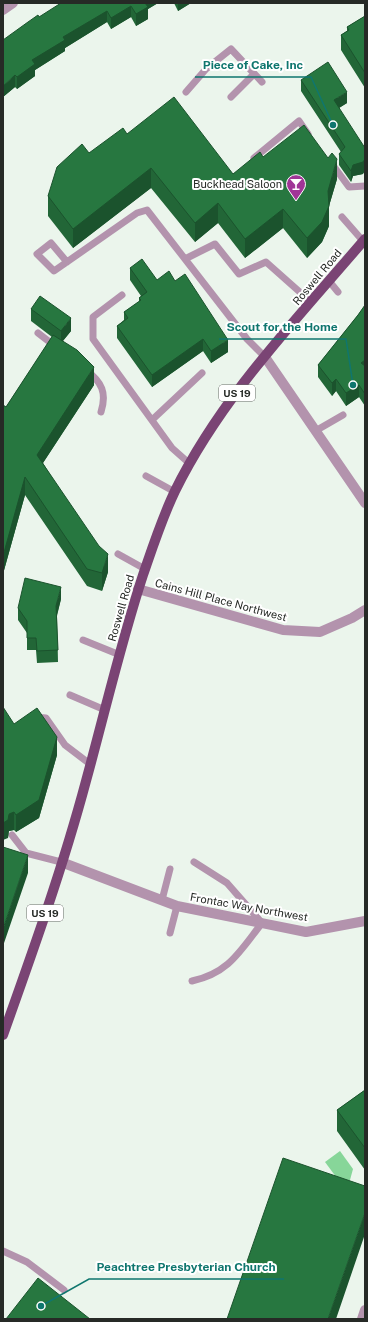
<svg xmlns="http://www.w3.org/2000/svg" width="368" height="1322" font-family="'Public Sans',sans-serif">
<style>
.water{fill:#87d699}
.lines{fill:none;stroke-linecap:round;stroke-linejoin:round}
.lane{stroke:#b393ad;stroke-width:7}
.street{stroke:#b393ad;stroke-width:10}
.primary{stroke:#7a4474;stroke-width:10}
.wall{fill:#226637}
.shaded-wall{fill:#1b532d}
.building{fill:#277740;stroke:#1b532d}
.labels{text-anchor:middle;stroke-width:4;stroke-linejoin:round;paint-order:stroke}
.shield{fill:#fff;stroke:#676a67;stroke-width:1}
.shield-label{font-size:10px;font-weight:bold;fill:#262a26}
.poi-label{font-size:11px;fill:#262a26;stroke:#fff;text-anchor:end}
.street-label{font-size:11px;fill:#262a26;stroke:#fff}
.leader{fill:none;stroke:#0f766e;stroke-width:1.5}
.callout-dot{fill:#0f766e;stroke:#fff;stroke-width:1.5}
.callout-label{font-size:12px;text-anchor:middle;font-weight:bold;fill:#0f766e;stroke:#fff;stroke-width:4;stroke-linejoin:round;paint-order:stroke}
</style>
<rect width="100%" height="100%" fill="#ebf5ec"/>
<path class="water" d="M340,1151L353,1169L350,1180L342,1185L325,1162Z"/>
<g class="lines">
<path class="lane" d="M186,92L206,69L231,49L262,82
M231,97L254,74
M254,158L299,121L308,134
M332,164L349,187L365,186
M342,217L363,241
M185,259L215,244L239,274L266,262L311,302
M67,262L51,243L37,254L54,271L137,213L147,210L247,339L265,357
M329,281L338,292
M122,295L93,317V339L172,448L190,464
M38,333L56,347
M86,370C102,382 107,393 101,412
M152,420L202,373
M317,430L343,415
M146,476L175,492
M118,554L145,569
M83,640L120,655
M70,695L105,710
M35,717L46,718L65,745L90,764
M12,835L26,853L61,862
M162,900L170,869
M170,933L177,906
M192,981C229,973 240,951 262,923L227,883L194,862
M3,1251L27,1262L64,1290"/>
<path class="street" d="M3,10L13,3
M265,357L365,503
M138,589L283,630L320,632L352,618L365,610
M61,862L177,906L306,932L365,921
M362,1319L365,1310"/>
<path class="primary" d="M3,1035C33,951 63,867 86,781C105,712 121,642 143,575C153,546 162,518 175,491C221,397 297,319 365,239"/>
</g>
<path class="wall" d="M158,3L148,9V19L136,26L131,17L111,29L107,22L65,48V51L35,70V76L17,89L15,87L3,97L39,17Z
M174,3H191L178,11Z
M365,16V88L341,50V35L347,31V27Z
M301,80L347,103L339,108L363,174L353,176L351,182L339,165V154L341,152L301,91Z
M127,134L233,174L263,157L337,179L329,206V226L322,242L307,258L283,228L245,258L218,223L195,242L151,188L73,248L48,216V196L89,153Z
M130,268L157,280L175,281L228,352L211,363L203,351L152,387L117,338V326L124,320V312L139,302V298L141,296L130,280Z
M365,305V406L359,397L346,406L336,391L332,396L318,377V365L358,315Z
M31,309L71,331L63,341L94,385L43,463L108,572L102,591L87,586L25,495L3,574V405L6,407L52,337L31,321Z
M61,599L57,616L58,662L37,663L36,650H27V633L18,620V608Z
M14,724L57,755L39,818L16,832L14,830L9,831L8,838Z
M365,1090V1170L337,1131V1110Z"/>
<path class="shaded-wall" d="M144,3H158L148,9V19L136,26V14Z
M178,3H191L178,11Z
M131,6V17L111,29V18Z
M107,11V22L65,48V51L35,70V76L17,89V77L32,60L63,37Z
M15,75V87L3,97V86Z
M347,92V103L334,111V100Z
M337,159V179L329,206V226L322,242L307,258V238L328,191Z
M365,159V171L363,174L353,176L351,182V171L353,165Z
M151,168V188L73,248V229Z
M218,203V223L195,242V223Z
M283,209V228L245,258V239Z
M71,318V331L61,343V331Z
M203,339V351L152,387V375Z
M228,340V352L211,363V351Z
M365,360V373L361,363Z
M94,367V385L37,472V455Z
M336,379V391L332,396V383Z
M359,385V397L346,406V393Z
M25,477V495L3,574V556Z
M108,554V572L102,591V573Z
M61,587V599L56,618V606Z
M57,737V755L39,818L16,832V815Z
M14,812V830L9,831L8,838L3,840V823L9,814Z
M28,855V873L3,946V929Z
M365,1213V1234L336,1319H328Z"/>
<path class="building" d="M61,3H145L148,7L136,14L131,6L111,18L107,11L63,37L65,40L32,60L35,64L17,77L15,75L3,86V40L28,22L38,15L39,17Z
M365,16V73L341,35L349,30L347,27Z
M328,62L347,92L334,100L365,148V159L363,162L353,165L351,171L339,154L345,147L301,80Z
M174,97L233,174L260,152L263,157L304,125L328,158L332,153L337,159L328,191L329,206L322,222L307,238L283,209L245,239L218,203L195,223L151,168L73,229L48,196L57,167L82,144L89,153L123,128L127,134Z
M142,259L157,280L169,271L175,281L185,274L228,340L211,351L203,339L152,375L117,326L128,318L124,312L141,300L139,298L147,292L130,268Z
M40,296L71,318L61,331L31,309Z
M365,305V360L361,363L365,366V394L359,385L346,393L336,379L332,383L318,365L358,315Z
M53,335L77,350L94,367L37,455L99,546L108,554L102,573L87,569L25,477L3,556V405L6,407Z
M25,578L61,587L56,606L58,650L37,651L36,638H27V621L18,608Z
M3,707L14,724L37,708L57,737L39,800L16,815L14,812L9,814L8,820L3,823Z
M3,847L28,855L3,929Z
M365,1090V1148L337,1110Z
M283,1158L365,1186V1213L328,1319H227Z
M38,1278L90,1319H6Z"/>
<defs>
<g id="bar-pin" transform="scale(1)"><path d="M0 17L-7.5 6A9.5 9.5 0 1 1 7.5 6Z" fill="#a03597" stroke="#fff"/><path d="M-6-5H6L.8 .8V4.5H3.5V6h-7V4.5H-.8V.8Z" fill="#fff"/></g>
</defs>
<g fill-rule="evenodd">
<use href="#bar-pin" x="296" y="184"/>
</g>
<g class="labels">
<g class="shield">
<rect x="219" y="385" width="36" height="16" rx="3"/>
<rect x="27" y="905" width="36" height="16" rx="3"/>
</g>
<g class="shield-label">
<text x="237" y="397">US 19</text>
<text x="45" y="917">US 19</text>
</g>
<g class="poi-label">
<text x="282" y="188">Buckhead Saloon</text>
</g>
<g class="street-label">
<text transform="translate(317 277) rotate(-50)" y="4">Roswell Road</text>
<text transform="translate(221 600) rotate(15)" y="4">Cains Hill Place Northwest</text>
<text transform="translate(121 608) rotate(-74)" y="4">Roswell Road</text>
<text transform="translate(249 907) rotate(10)" y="4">Frontac Way Northwest</text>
</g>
</g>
<path class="leader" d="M333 125L311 77H195M353 385L346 339H219M41 1306L89 1279H284"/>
<g class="callout-dot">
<circle cx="333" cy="125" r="4"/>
<circle cx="353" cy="385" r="4"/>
<circle cx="41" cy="1306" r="4"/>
</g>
<g class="callout-label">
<text x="253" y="69">Piece of Cake, Inc</text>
<text x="282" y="331">Scout for the Home</text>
<text x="186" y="1271">Peachtree Presbyterian Church</text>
</g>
<rect width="368" height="1322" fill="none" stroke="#262a26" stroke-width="8"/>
</svg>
